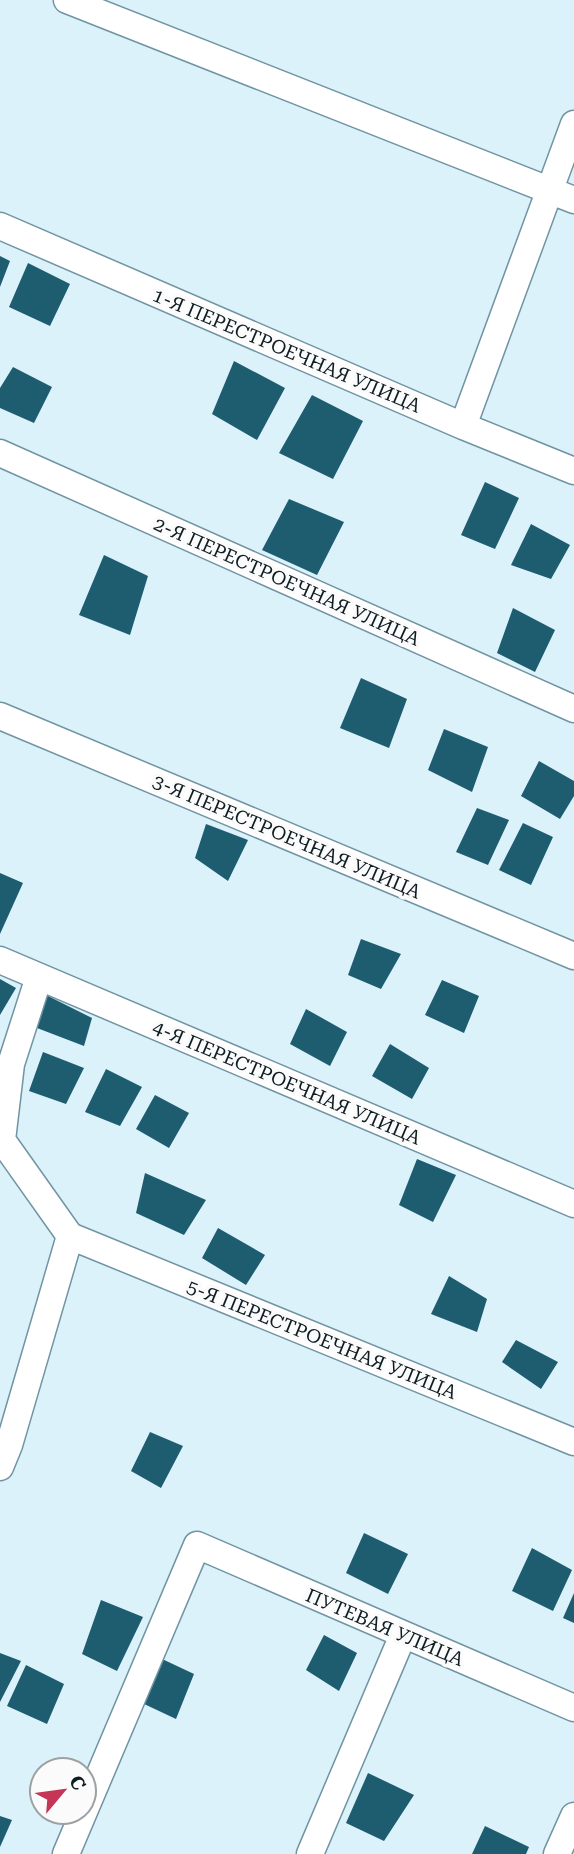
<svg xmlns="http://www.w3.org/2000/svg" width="574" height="1854" font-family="'Roboto Serif',serif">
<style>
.building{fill:#1e5c6f}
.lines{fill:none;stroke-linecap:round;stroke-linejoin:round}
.minor-casing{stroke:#7094a2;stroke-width:29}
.minor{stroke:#fff;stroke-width:26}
.labels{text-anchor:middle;stroke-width:7;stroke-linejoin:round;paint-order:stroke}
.street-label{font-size:19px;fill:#0e1d22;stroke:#fbfbfb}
</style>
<rect width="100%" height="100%" fill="#dbf2fb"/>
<path class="building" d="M0,256L10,261L0,287Z
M28,263L70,284L50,326L9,307Z
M234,361L285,388L257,440L212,414Z
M13,367L52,387L34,423L0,408V388Z
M312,395L363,421L333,479L279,453Z
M485,482L519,498L495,549L461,535Z
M289,499L344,522L317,575L262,550Z
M531,524L570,545L551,579L511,565Z
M104,555L148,576L130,635L79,615Z
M513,608L555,630L535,672L497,653Z
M361,678L407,699L389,748L340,728Z
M444,729L488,747L472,792L428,770Z
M539,761L574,781V796L560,819L521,796Z
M477,808L509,820L488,865L456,852Z
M523,823L553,837L531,885L499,870Z
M206,824L248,840L228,881L195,858Z
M0,873L23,883L0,934Z
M361,939L401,954L381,989L348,975Z
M0,979L16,988L0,1015Z
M442,980L479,996L464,1033L425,1015Z
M46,995L92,1018L84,1046L37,1028Z
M306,1009L347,1032L330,1066L290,1044Z
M390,1044L429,1068L412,1099L372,1076Z
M43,1052L84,1068L66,1104L29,1091Z
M106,1069L142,1087L120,1126L85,1112Z
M155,1095L189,1113L169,1148L136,1129Z
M417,1159L456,1175L433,1222L399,1205Z
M145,1173L206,1200L184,1235L136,1213Z
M218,1228L265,1255L246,1285L202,1258Z
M449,1276L487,1299L477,1332L431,1314Z
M516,1340L558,1362L541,1389L502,1362Z
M150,1432L183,1446L161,1488L131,1471Z
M364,1533L408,1554L388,1594L346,1573Z
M532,1548L572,1570L553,1611L512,1591Z
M574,1593V1623L563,1618Z
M101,1600L143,1617L117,1671L82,1654Z
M324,1635L357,1653L339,1691L306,1670Z
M0,1653L21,1661L0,1702Z
M160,1658L194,1674L176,1719L142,1703Z
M26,1665L64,1684L47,1724L7,1706Z
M368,1773L414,1795L384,1841L346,1823Z
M0,1816L12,1820L0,1847Z
M485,1826L529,1847L526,1854H472Z"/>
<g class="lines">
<g class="minor-casing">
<path id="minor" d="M67,0L574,200
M0,226L463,426L574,471
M463,426L574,124
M0,453L574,709
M0,716L574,956
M0,960L574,1204
M39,977L11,1064L2,1140L70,1236
M70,1236L574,1442
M0,1467L9,1445L70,1236
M66,1854L197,1545L574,1708
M310,1854L403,1635
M557,1854L574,1816"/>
</g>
<use href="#minor" class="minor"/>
</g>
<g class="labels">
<g class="street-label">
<text transform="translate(287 350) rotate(23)" y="7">1-Я ПЕРЕСТРОЕЧНАЯ УЛИЦА</text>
<text transform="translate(287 581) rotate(24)" y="7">2-Я ПЕРЕСТРОЕЧНАЯ УЛИЦА</text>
<text transform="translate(287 836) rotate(23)" y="7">3-Я ПЕРЕСТРОЕЧНАЯ УЛИЦА</text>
<text transform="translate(287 1082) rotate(23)" y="7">4-Я ПЕРЕСТРОЕЧНАЯ УЛИЦА</text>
<text transform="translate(322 1339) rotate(22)" y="7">5-Я ПЕРЕСТРОЕЧНАЯ УЛИЦА</text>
<text transform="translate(385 1627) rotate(23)" y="7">ПУТЕВАЯ УЛИЦА</text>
</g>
</g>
<g transform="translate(63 1791) rotate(61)"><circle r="33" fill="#fbfbfb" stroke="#9ca2a4" stroke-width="2"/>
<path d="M0-5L12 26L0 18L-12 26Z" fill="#c53555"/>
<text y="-10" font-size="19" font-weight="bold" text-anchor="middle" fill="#0e1d22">С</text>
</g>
</svg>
